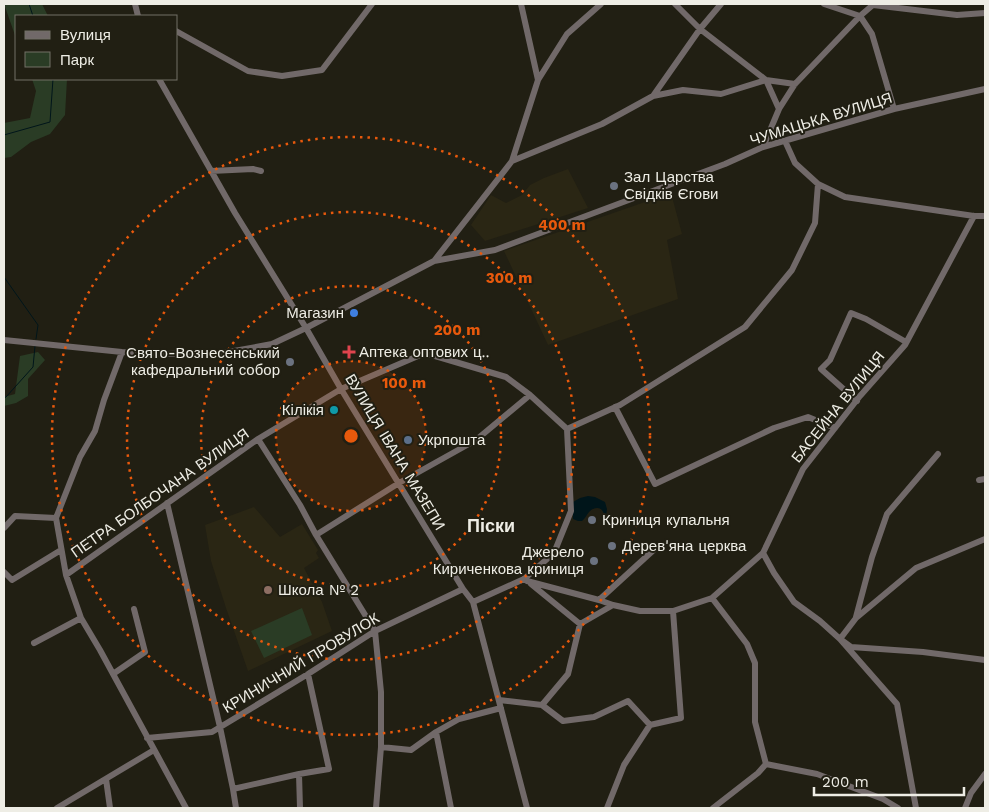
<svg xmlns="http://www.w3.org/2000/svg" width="989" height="812" font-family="'Work Sans',sans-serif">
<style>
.built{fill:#2a2614}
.green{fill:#2a3c25}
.water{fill:#00151a}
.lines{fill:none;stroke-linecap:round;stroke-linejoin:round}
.stream{stroke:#00151a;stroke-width:1}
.minor{stroke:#716969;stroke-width:6}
.ring{fill:none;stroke:#e8590c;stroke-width:2.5;stroke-dasharray:2.5 5}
.worship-dot{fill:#6b7280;stroke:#211f13;stroke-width:2}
.shop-dot{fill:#3f7fe0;stroke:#211f13;stroke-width:2}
.health-dot{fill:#e0444e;stroke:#211f13;stroke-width:2}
.culture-dot{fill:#0f9aa8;stroke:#211f13;stroke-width:2}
.service-dot{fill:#5c6f8a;stroke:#211f13;stroke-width:2}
.education-dot{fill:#8d6e63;stroke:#211f13;stroke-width:2}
.labels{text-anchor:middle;stroke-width:4;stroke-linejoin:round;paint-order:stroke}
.street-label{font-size:15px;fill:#eeede5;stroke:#211f13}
.poi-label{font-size:15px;fill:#eeede5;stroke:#211f13;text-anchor:start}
.quarter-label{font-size:18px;font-weight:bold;fill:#eeede5;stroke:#211f13}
.centre{fill:#e8590c;stroke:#211f13;stroke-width:2.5}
.ring-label{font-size:15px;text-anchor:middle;font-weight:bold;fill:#e8590c;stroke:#211f13;stroke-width:4;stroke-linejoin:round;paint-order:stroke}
</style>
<rect width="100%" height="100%" fill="#211f13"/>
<path class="built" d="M568,169L588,208L485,241L471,225L491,195L506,203L522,195L530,185L544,178Z
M671,193L682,234L667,240L678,299L548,345L504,251Z
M254,507L280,537L302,524L318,550L316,553L319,558L304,568L322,602L332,631L248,671L226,608L211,561L205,525Z"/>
<path class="green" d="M4,4H42L48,16H16V38Z
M32,79H67L65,115L50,134L31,142L11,157L4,158V123L30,118L36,91Z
M38,352L45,360L28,379V396L16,403L4,406V397L15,394L20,356Z
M302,608L312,635L264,658L251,631Z"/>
<path class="water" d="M588,496L595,497L605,502L607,509L606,516L604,517C604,508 597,505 590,511C587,514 585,519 582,521C581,521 579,521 578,521L573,519V502L580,498Z"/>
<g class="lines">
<path class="stream" d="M29,4L33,16
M4,135L50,122L53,79
M4,277L38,325L36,339
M4,398L6,397L33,367L35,346"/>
<path class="minor" d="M135,4L138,16
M675,4L700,29L766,80L779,109
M824,4L860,16L872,34L894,109
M873,5L957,15L985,13
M176,31L248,71L282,76L322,70L372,4
M159,79L235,213L306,328L341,389L463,589L473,602L527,808
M538,80L567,34L601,4
M653,96L683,90L721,94L766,80L795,84
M785,141L795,163L818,184L845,197L974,216H985
M763,147L779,109L795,84L860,16L874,4
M512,161L602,124L653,96L700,29L721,4
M211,171L253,169L261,171
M434,261L512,161L538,80L521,4
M4,340L122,352L164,354L223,353L272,344L306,328L434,261L495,250L725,164L763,147L894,109L985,89
M857,401L821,369L830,360L851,313L866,319L906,342
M615,407L655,484L774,428L808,417L835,428
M567,429L620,405L745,327L792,270L815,223L818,184
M258,439L300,505L316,535L375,631L381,692V747L376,808
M979,480L985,479
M167,503L220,727L233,789L236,808
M4,528L15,516L56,518
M316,535L399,483L476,440L530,395
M985,539L916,568L856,618L840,639L851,647L923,652L985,660
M763,553L774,573L794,602L820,621L840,639L897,704L916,808
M4,572L12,580L61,550
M66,575L56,518L80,457L95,431L104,400L122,352
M524,579L527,581L599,600L613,605
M531,584L580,624
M712,598L747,644L755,663V722L766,764L758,773L713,808
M599,600L658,546
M856,617L872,557L887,514L938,454
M34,643L81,618
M113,674L145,652L134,609
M499,700L542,705L568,674L580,624L613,605L640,611H673L712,598L763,553L803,469L860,396L905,345L974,216
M542,705L563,721L594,717L628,701L650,725
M436,732L451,808
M147,738L212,732L308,674L375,631L463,589
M381,747L411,750L436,732L459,719L501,708
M766,764L817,774L883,799L898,808
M299,774L300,808
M106,779L110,808
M233,789L299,774L329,769L308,674
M57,808L154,750
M186,808L100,650L81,618L66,575L258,439L341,389L425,353L506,377L530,395L567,429L571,511L554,553L524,579L473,602
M607,808L624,765L650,725L681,718L673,611
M965,808L971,793L985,774"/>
</g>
<circle cx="351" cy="436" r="75" fill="#e8590c" fill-opacity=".12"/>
<g class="ring">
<circle cx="351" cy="436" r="75"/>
<circle cx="351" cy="436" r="150"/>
<circle cx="351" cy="436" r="224"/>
<circle cx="351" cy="436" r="299"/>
</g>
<g class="worship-dot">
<circle cx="614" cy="186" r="5"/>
<circle cx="290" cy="362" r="5"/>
<circle cx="592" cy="520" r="5"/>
<circle cx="612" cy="546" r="5"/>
<circle cx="594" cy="561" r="5"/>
</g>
<circle class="shop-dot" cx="354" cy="313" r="5"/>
<path class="health-dot" d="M346.5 344.5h5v5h5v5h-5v5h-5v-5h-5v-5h5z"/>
<circle class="culture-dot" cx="334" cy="410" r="5"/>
<circle class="service-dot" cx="408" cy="440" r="5"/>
<circle class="education-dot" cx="268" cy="590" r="5"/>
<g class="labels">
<g class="street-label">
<text transform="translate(821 119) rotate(-17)" y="5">ЧУМАЦЬКА ВУЛИЦЯ</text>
<text transform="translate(838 407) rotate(-51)" y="5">БАСЕЙНА ВУЛИЦЯ</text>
<text transform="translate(395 452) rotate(59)" y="5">ВУЛИЦЯ ІВАНА МАЗЕПИ</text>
<text transform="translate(160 493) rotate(-35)" y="5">ПЕТРА БОЛБОЧАНА ВУЛИЦЯ</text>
<text transform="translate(301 663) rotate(-31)" y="5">КРИНИЧНИЙ ПРОВУЛОК</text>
</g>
<g class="poi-label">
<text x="624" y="182">Зал Царства<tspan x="624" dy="17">Свідків Єгови</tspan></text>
<text x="344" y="318" text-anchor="end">Магазин</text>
<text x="359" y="357">Аптека оптових ц‥</text>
<text x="280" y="358" text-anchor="end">Свято-Вознесенський<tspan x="280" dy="17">кафедральний собор</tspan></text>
<text x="324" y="415" text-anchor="end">Кілікія</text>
<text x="418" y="445">Укрпошта</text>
<text x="602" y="525">Криниця купальня</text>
<text x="622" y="551">Дерев'яна церква</text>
<text x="584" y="557" text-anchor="end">Джерело<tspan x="584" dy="17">Кириченкова криниця</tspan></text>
<text x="278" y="595">Школа № 2</text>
</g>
<g class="quarter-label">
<text x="491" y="532">Піски</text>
</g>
</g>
<circle cx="351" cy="436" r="8" class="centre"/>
<g class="ring-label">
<text x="562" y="230">400 m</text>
<text x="509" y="283">300 m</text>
<text x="457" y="335">200 m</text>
<text x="404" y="388">100 m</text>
</g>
<rect width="989" height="812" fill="none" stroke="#eeede5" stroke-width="10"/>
<rect x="15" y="15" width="162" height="65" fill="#211f13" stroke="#737167"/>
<rect x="25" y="31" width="25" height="8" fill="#716969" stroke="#737167"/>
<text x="60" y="40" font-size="15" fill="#eeede5">Вулиця</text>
<rect x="25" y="52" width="25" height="15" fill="#2a3c25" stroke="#737167"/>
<text x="60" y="65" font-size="15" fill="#eeede5">Парк</text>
<path d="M814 787v8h150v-8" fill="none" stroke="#eeede5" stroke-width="2.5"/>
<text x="822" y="787" font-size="15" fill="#eeede5" stroke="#211f13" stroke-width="4" paint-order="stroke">200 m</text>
</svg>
